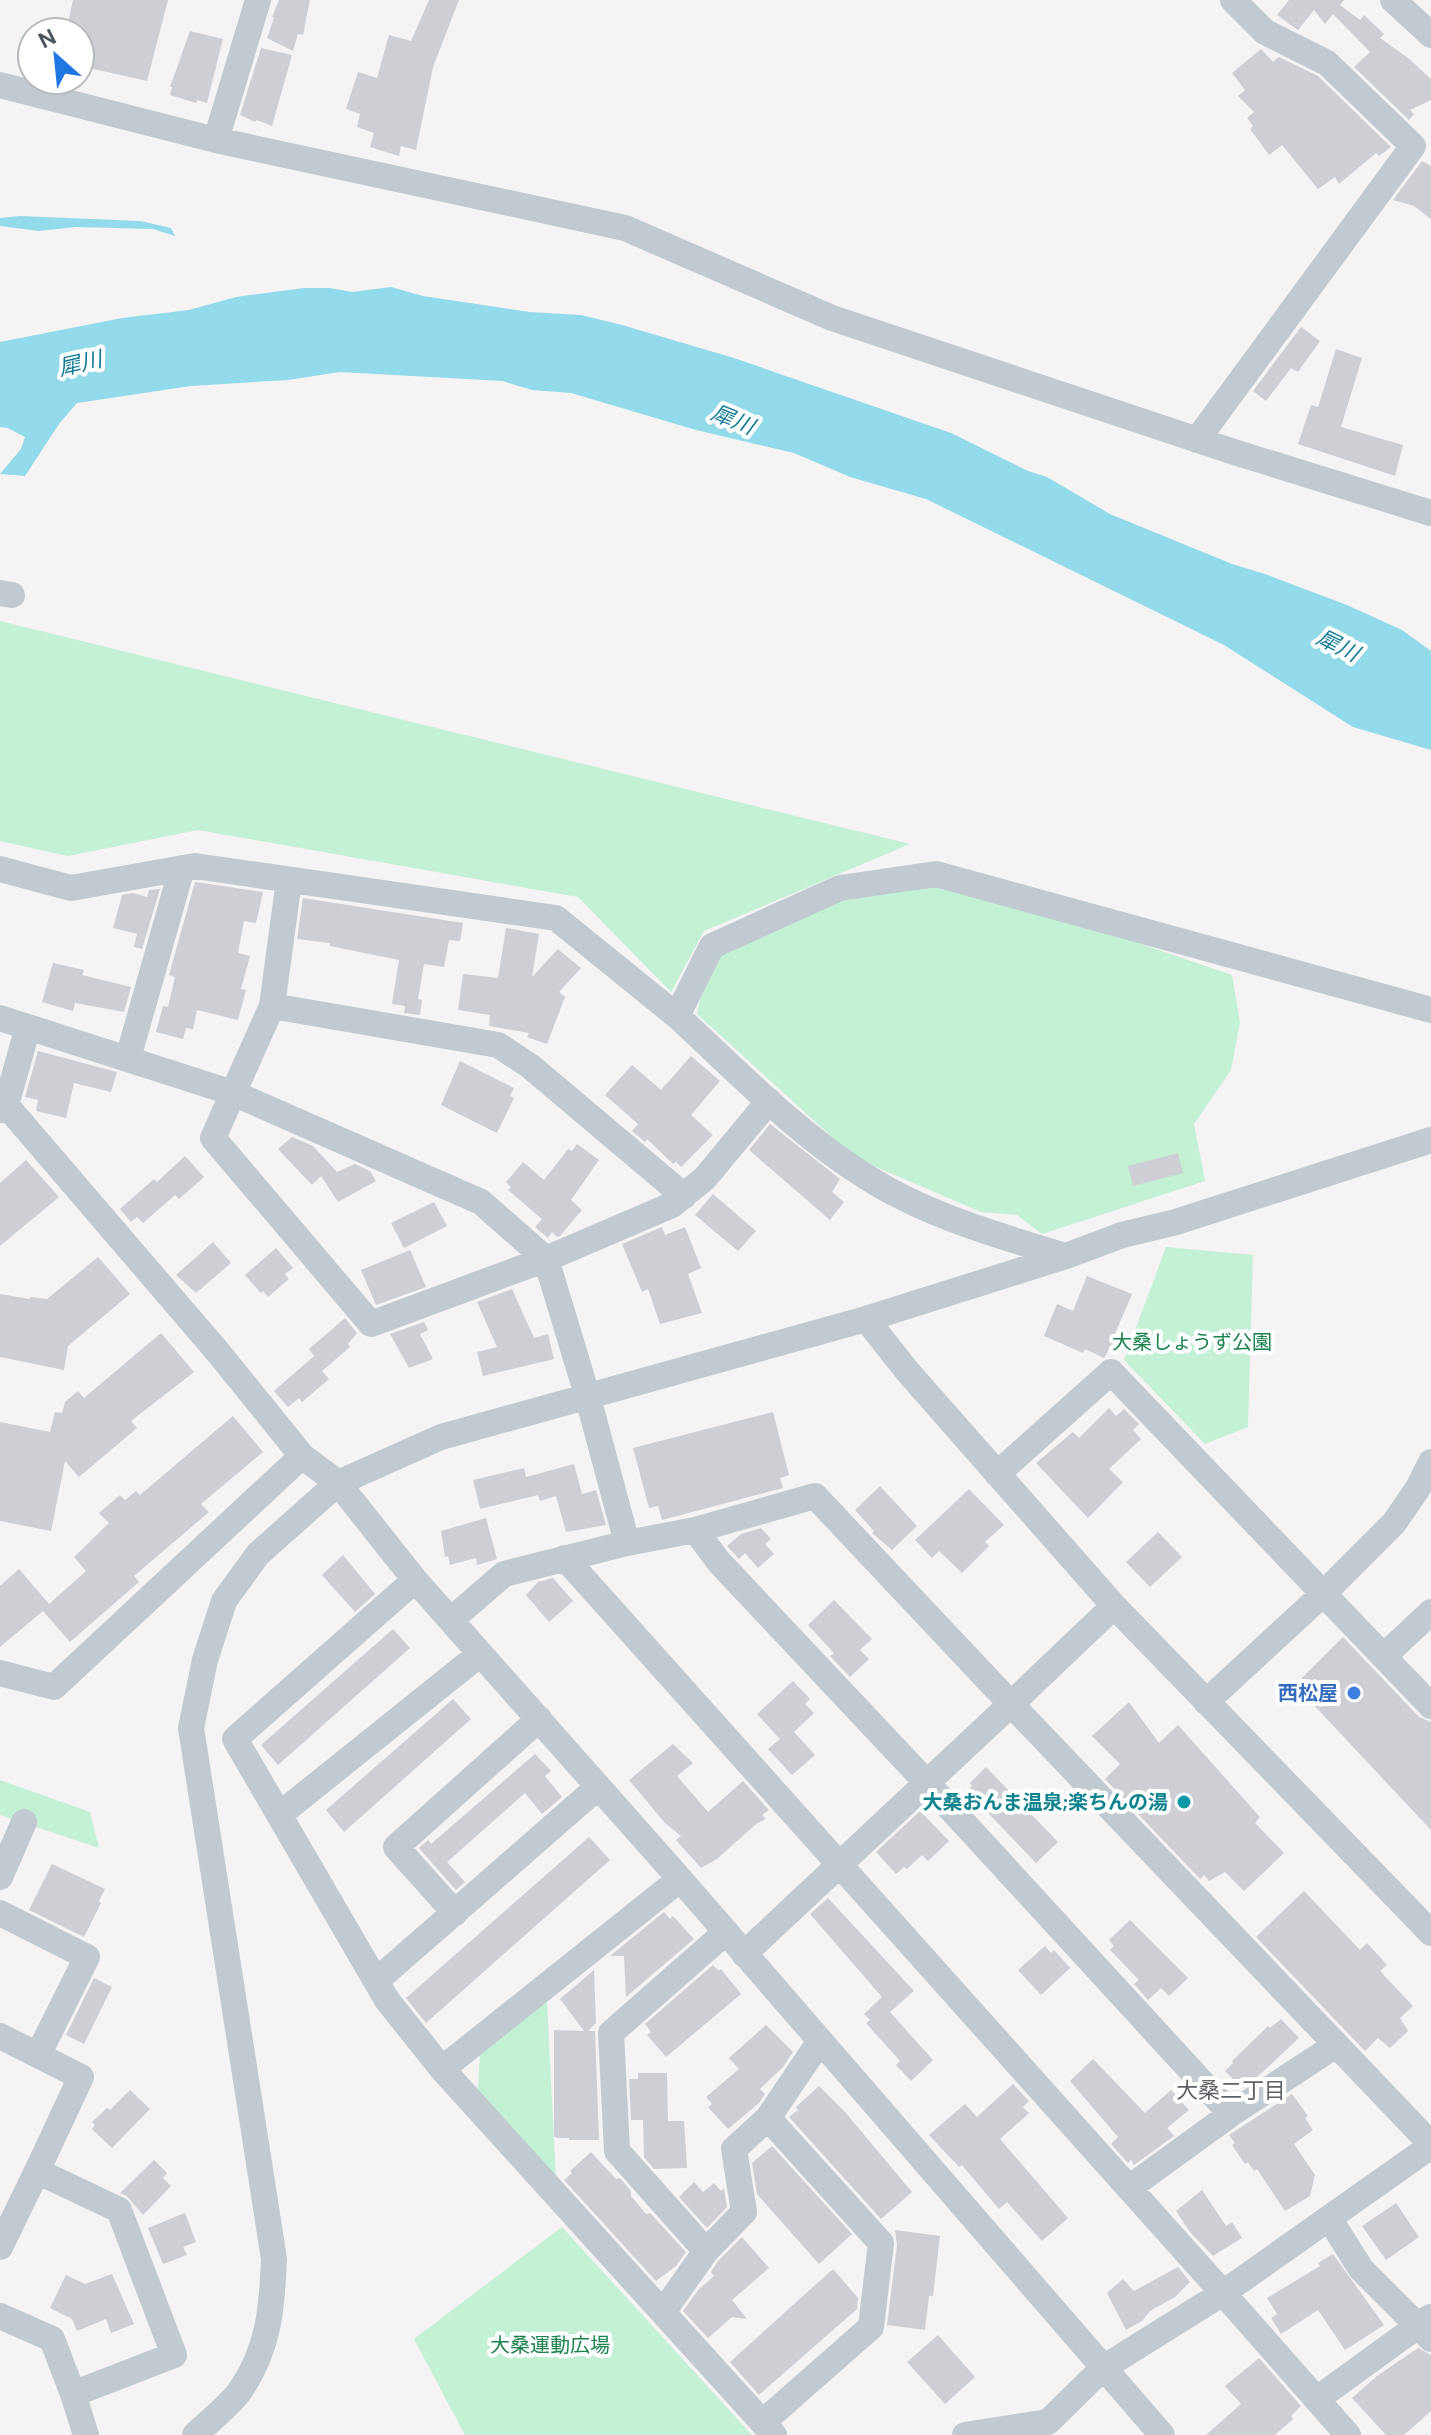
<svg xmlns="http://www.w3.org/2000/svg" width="1431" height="2435" font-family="'DM Sans','Noto Sans JP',sans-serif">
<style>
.green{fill:#c4f0d5}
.water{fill:#93daeb}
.building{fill:#cdcfd5}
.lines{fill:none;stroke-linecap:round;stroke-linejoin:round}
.minor{stroke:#c1cad1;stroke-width:26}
.shop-dot{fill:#3f7fe0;stroke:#fff;stroke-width:3}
.culture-dot{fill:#0f9aa8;stroke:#fff;stroke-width:3}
.labels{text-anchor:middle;stroke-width:8;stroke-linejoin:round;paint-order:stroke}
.park-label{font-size:20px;fill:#1a834d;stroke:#fff}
.shop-label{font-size:20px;font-weight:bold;fill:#366cbe;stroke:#fff;text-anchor:end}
.culture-label{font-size:20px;font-weight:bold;fill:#0d838f;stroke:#fff;text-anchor:end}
.water-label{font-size:22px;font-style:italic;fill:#107c96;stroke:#fff}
.neighbourhood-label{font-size:22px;fill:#5f6368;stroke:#fff}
</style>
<rect width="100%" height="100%" fill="#f5f3f3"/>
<path class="green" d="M0,621L910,844L704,931L671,992L578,897L198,830L68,856L0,841Z
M936,874L1232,975L1240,1022L1231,1070L1194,1124L1205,1181L1042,1234L1017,1215L981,1212L855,1158L697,1014L712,946L840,888Z
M1166,1247L1253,1255L1248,1427L1205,1444L1124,1360Z
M0,1780L90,1812L99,1848L0,1815Z
M547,2001L556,2179L478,2089L480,2055Z
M562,2227L752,2435H465L414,2339Z"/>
<path class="water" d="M20,216L140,221L171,228L175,236L153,229L76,227L39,231L0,226V218Z
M391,287L423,296L530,312L581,315L622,325L734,358L951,433L1028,471L1047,477L1110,514L1232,564L1262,573L1347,605L1402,630L1431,651V750L1353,727L1224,645L926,499L850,477L794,453L696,430L571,393L532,390L502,381L340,372L288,380L191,386L77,403L59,424L25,476L0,474L21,449L25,437L8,428L0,427V342L122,318L189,310L236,297L304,288H330L352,292Z"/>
<path class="building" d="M73,0H168L147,81L80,66V32H66Z
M279,0H310L303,35L298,34L293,51L267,38L274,18L272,17Z
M429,0H459L433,67L416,150L401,146L399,156L370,147L374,133L357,127L360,114L346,109L358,72L377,78L389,35L411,41Z
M1289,0H1344L1340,5L1360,20L1364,15L1384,34L1380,38L1408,58L1431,79V100L1410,110L1414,114L1409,120L1354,67L1370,52L1333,14L1325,24L1314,10L1298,30L1277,15Z
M190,31L223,39L207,103L197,100L196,103L170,95L172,87H170Z
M261,48L292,55L272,126L257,120L255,122L240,115Z
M1261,49L1273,62L1279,57L1318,76L1391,147L1379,156L1376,153L1339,184L1335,177L1318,189L1282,145L1269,155L1250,129L1253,126L1247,118L1254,112L1238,96L1245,90L1232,73Z
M1422,161L1431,166V219L1414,206L1393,200Z
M1301,327L1320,341L1298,372L1291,368L1266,401L1253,391Z
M1336,349L1362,358L1341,427L1403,445L1395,476L1298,444L1311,405L1318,407Z
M195,882L263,892L256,923L244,921L238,953L250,956L241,989L246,990L238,1020L197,1010L193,1029L186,1028L183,1039L156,1032L163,1006L168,1007L175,977L169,975Z
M160,889L142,949L134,947L137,934L113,928L122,895L133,893L147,897L149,890Z
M303,898L463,923L460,941L449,940L444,967L424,964L418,999L422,1000L420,1015L404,1013L405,1006L392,1004L399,960L330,946V943L297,939Z
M506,928L539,934L532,977L558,949L581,968L559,992L565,997L547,1044L527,1037L529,1033L489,1026L490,1015L458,1010L463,974L498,978Z
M53,963L84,970L82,975L131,987L124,1012L75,1003L73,1011L42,1002Z
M38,1051L117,1072L111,1092L74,1083L66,1118L36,1111L38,1100L25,1097Z
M691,1056L720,1081L691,1115L713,1135L681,1167L676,1162L673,1164L647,1139L645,1142L632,1131L638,1124L605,1095L632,1065L661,1090Z
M460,1061L514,1088L510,1096L514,1098L497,1133L441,1105Z
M770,1124L840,1179L832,1192L844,1202L830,1220L749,1150Z
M292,1137L313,1146L337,1172L355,1164L370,1171L376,1181L338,1202L321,1176L312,1185L278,1149Z
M577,1144L599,1160L571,1200L582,1210L560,1236L557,1237L552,1232L548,1238L535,1227L542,1219L508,1190L511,1187L506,1182L523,1162L544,1180L568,1149L572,1151Z
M1178,1153L1183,1173L1133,1186L1128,1166Z
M185,1156L204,1177L179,1199L175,1195L143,1223L137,1217L131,1222L120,1209L154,1179L157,1182Z
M26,1160L59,1197L0,1246V1183Z
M713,1194L756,1231L738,1251L695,1215Z
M434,1202L447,1226L404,1248L391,1223Z
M662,1227L665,1235L685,1227L701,1268L688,1274L702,1313L660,1324L648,1289L642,1292L622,1244Z
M213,1242L231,1263L196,1293L176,1275Z
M276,1248L293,1268L285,1274L289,1279L268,1297L263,1291L261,1293L245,1275Z
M410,1250L426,1287L376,1305L361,1270Z
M98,1257L130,1294L68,1346L64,1370L0,1357V1294L30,1299V1297L47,1299Z
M1087,1276L1132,1294L1114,1336L1116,1337L1104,1358L1085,1349L1083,1353L1044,1336L1057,1304L1073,1311Z
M512,1289L534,1338L548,1334L554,1359L483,1376L477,1352L497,1347L477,1302Z
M345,1318L357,1333L348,1344L350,1347L322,1371L329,1379L302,1402L299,1398L288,1407L274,1391L314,1356L309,1349Z
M424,1322L428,1330L420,1334L433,1359L409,1368L390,1334Z
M161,1333L194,1372L131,1421L137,1428L79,1477L65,1461L51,1531L0,1521V1422L50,1432L55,1412L62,1413L65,1402L78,1391L84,1398Z
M1109,1408L1116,1416L1124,1409L1139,1424L1133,1430L1141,1439L1109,1469L1123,1482L1088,1518L1036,1463L1073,1432L1079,1438Z
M773,1412L789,1475L780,1478L783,1488L662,1520L658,1506L649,1508L633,1448Z
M233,1416L263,1452L201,1504L209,1512L134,1576L139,1582L70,1642L43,1611L0,1647V1586L19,1569L49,1604L86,1571L74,1557L109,1523L99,1513L120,1495L125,1500L136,1491L140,1495Z
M574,1464L582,1494L596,1490L606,1525L566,1532L556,1496L540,1501L538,1495L480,1509L473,1480L524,1468L526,1477Z
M880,1486L917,1526L892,1550L872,1533L874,1531L855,1510Z
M969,1489L1004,1525L985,1542L989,1546L962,1573L939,1551L932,1558L915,1540Z
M486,1518L497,1559L477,1565L476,1558L450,1565L448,1556L445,1557L441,1531Z
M761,1528L771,1539L765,1544L774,1554L758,1568L745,1553L739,1559L727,1546L741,1534Z
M1158,1532L1182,1557L1150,1587L1126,1562Z
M343,1555L375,1594L355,1612L322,1575Z
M553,1578L573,1601L549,1622L526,1595L538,1582Z
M834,1600L872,1639L860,1650L869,1659L850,1677L830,1656L834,1653L808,1625Z
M393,1629L410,1648L278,1765L261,1745Z
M1343,1637L1419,1717L1431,1722V1830L1295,1685Z
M793,1681L810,1699L805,1704L814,1713L794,1732L815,1755L792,1775L768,1749L780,1739L757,1714Z
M453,1699L471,1719L344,1832L326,1810Z
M1129,1702L1159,1743L1178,1725L1260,1817L1255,1823L1284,1853L1244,1891L1225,1872L1209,1881L1204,1875L1200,1879L1105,1779L1120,1764L1092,1736Z
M673,1744L693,1763L677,1776L708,1812L743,1781L769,1810L762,1815L766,1819L756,1824L717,1859L701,1868L676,1840L681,1836L665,1823L629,1780Z
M535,1754L551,1771L545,1776L562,1797L542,1814L525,1793L447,1862L465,1882L456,1890L419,1848L428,1840L431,1844Z
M986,1767L1058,1842L1036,1863L967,1791L972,1786L970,1783Z
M920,1811L949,1841L928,1861L922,1855L907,1869L904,1867L896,1874L876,1852Z
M589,1837L610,1860L426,2023L406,1998Z
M52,1864L105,1889L99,1901L101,1903L84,1937L29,1910Z
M1304,1891L1360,1950L1367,1943L1387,1965L1380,1971L1413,2006L1400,2018L1408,2031L1390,2048L1378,2038L1365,2051L1256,1937Z
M828,1898L914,1991L890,2012L933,2060L911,2081L896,2065L900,2061L866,2023L870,2020L864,2014L882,1997L810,1914Z
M664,1912L670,1919L673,1916L694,1939L626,1997L624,1956H610Z
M1130,1920L1188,1978L1169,1996L1161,1988L1148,2000L1134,1984L1139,1980L1110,1950L1114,1946L1109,1940Z
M1045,1946L1051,1953L1054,1950L1070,1968L1041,1995L1018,1970Z
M713,1965L719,1971L721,1969L741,1994L666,2057L647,2035L651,2032L645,2024Z
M594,1970L596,2023L588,2031H595L599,2140H569V2138H557L554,2136V2030L584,2031L560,1999Z
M94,1978L112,1987L84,2044L66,2035Z
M1281,2019L1299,2038L1255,2079L1242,2088L1225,2071L1233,2063L1232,2061L1268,2026L1270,2028Z
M766,2025L793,2052L783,2067L760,2089L765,2094L759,2103L728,2129L708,2107L712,2104L706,2097L739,2069L729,2058Z
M1093,2059L1145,2113L1171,2090L1189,2110L1167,2128L1174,2136L1134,2165L1131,2160L1128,2163L1111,2144L1118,2137L1070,2081Z
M638,2073H667L668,2121H684L687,2168L654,2169L644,2157L643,2120H631L629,2079H638Z
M1013,2084L1029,2101L1023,2107L1029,2113L1000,2139L1068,2218L1042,2241L1007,2202L999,2209L962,2165L959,2167L929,2135L965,2104L977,2117Z
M819,2086L845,2112L912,2192L881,2219L789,2117L798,2110L796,2107Z
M130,2090L150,2109L112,2148L92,2129L95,2125L92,2122L107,2108L110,2110Z
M1292,2094L1308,2116L1305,2118L1313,2130L1294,2144L1315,2175L1310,2196L1285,2211L1257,2169L1254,2171L1248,2162L1245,2164L1232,2145L1235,2143L1229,2135Z
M772,2146L852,2234L819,2264L757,2194L752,2163Z
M591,2152L616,2179L620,2178L631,2191V2196L646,2214L650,2213L686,2252L676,2266L656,2281L564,2180L572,2173L570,2171Z
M154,2160L167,2173L163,2178L171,2186L143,2215L127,2196L120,2193Z
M694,2182L703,2192L714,2183L721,2191L724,2188L727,2207L707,2228L679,2197Z
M1202,2190L1226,2226L1232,2222L1242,2238L1213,2256L1190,2232L1176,2211Z
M1396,2203L1419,2237L1386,2260L1362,2226Z
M185,2213L196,2242L183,2247L187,2255L163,2264L148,2228Z
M895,2230L940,2236L933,2296H929L925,2330L887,2325L897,2245Z
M742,2237L769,2268L732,2300L747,2319L732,2317L708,2338L683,2311L699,2289L714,2276L711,2272L718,2261Z
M1333,2254L1384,2325L1345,2350L1318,2310L1281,2334L1271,2318L1277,2314L1267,2298L1320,2266L1318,2263Z
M1178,2267L1190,2282L1175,2297L1150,2311L1142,2321L1126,2330L1107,2293L1123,2279L1134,2291Z
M833,2269L858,2298L857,2309L759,2395L730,2362Z
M112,2274L134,2324L111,2333L106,2319L77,2331L72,2319L50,2308L66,2275L85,2284Z
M938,2335L975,2377L945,2404L907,2362Z
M1418,2348L1431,2355V2411L1404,2435H1386L1352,2398L1377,2376Z
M1259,2358L1301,2406L1291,2416L1293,2419L1275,2435H1206L1241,2404L1225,2386Z"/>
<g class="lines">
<path class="minor" d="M1393,0L1431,35
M0,85L216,140L625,228L832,318L1234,452L1431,513
M216,140L258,0
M1197,440L1413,146L1327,63L1265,32L1233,0
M0,593L12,595
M0,869L71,888L195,866L556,918L677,1016L712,946L840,888L936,874L1431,1010
M289,880L272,1006L213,1138L371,1324L546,1259L672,1205L705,1178L769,1101
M272,1006L498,1045L530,1066L684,1196
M677,1016C739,1073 800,1137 873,1181C930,1216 1002,1237 1066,1256
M0,1018L233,1093L481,1202L546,1259L588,1398L627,1543L695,1530L719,1562L927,1783L1231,2114L1336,2045
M128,1058L182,868
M6,1105L28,1027
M0,1110L6,1105L217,1351L302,1456L338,1483L415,1580L680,1879L1162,2435
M866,1319L908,1372L1114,1606L1431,1933
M997,1474L1111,1372L1431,1706
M695,1530L815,1496L1011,1704L744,1954
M565,1558L1223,2293L1103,2368L1048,2422L965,2435
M415,1580L235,1739L387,2000L442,2069L774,2435
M1114,1606L1011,1704L1431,2144
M451,1620L504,1574L627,1543
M1384,1656L1431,1612
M0,1673L54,1687L302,1456
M1206,1702L1324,1593L1394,1523L1418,1488L1431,1462
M279,1815L480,1654
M0,1877L24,1822
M0,1913L87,1957L38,2055
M455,1913L396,1847L539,1719
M376,1981L598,1787
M0,2036L81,2077L37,2171L119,2210L174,2355L73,2394L86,2435
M442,2069L680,1879
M1129,2188L1231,2114
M1329,2218L1361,2269L1431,2339
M0,2247L37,2171
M706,2251L744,2212L734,2149L768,2118
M663,2312L706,2251L617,2151L611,2033L726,1932
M0,2316L52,2339L73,2394
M1317,2399L1430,2317
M763,2422L871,2327L881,2243L768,2118L820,2041
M195,2435C209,2421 228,2407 240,2391C269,2348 272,2309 274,2259L191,1728L205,1660L224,1601L258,1554L338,1483L441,1437L866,1319L1066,1256L1122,1235L1176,1222L1431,1140
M1348,2435L1223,2293L1431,2146"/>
</g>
<circle class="shop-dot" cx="1354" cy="1693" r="8"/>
<circle class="culture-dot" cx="1184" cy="1802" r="8"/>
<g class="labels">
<g class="park-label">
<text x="1192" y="1349">大桑しょうず公園</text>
<text x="550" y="2352">大桑運動広場</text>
</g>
<g class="shop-label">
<text x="1338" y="1700">西松屋</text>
</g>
<g class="culture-label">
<text x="1168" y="1809">大桑おんま温泉;楽ちんの湯</text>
</g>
<g class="water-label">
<text transform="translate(80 363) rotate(-13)" y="8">犀川</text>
<text transform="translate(733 419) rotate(22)" y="8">犀川</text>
<text transform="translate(1338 645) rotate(26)" y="8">犀川</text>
</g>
<g class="neighbourhood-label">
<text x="1231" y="2098">大桑二丁目</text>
</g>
</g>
<g transform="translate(56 56) rotate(333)"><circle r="38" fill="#ffffff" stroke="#b7bbbf" stroke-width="2"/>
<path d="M0-6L14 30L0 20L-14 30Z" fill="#2077e2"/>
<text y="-12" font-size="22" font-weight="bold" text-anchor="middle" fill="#4b5660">N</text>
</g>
</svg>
